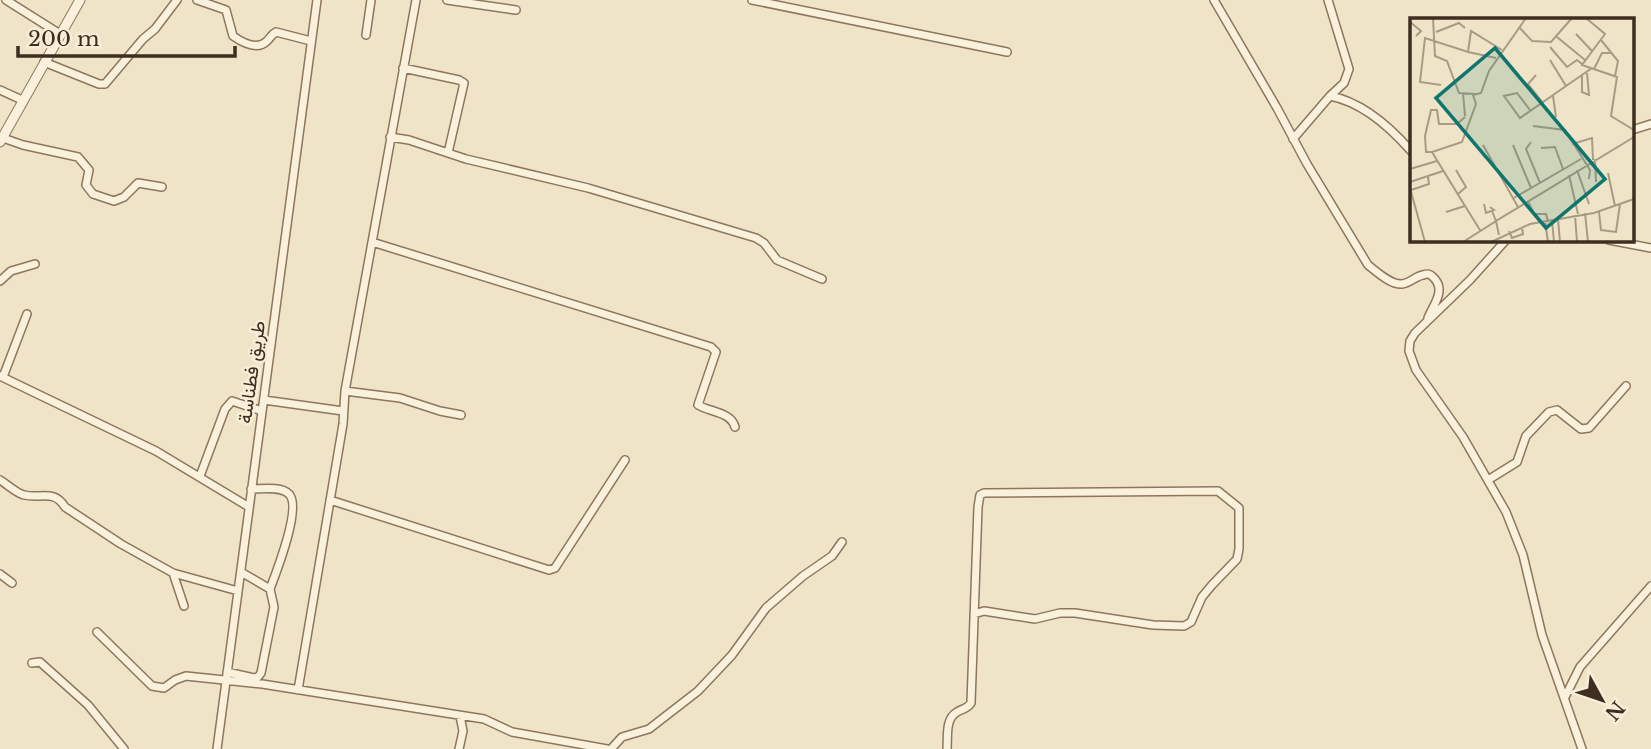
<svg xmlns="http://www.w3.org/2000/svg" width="1651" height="749" font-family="'Libre Baskerville',Vazirmatn,serif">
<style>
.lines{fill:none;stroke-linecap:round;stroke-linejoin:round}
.minor-casing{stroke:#8d765c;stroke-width:10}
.tertiary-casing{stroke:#8d765c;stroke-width:11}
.minor{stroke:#faf1dc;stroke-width:7}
.tertiary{stroke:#faf1dc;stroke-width:9}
.labels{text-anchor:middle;stroke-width:5;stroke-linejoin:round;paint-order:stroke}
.street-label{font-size:19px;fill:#3d2e20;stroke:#f7eed8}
.inset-road{fill:none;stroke:#a89b85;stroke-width:2}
.view{fill:#0f766e;fill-opacity:0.15;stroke:#0f766e;stroke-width:3.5}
.inset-edge{fill:none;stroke:#3d2e20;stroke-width:3.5}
</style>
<rect width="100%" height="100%" fill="#f0e4c8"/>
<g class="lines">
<g class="minor-casing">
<path id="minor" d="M6,0L60,34
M197,0L226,10L233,36C243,43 257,51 267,41C270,38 272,34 276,32L311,41
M447,0L516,10
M752,0L1007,52
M1214,0L1277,108L1307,164L1368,265C1377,272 1391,285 1402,284C1410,283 1416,276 1423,275C1428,273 1430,274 1433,277C1447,290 1433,305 1428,318
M1328,0L1349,69L1344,83L1330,96
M366,35L371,0
M44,62L99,84H105L143,39L155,29L177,0
M403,68L459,80L464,83L448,153
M0,90L22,100
M1632,130L1651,124
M390,137L409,140L466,159L588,188L756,238L764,243L777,260L822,279
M3,138L23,145L78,157L89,170L86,185L93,194L114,201L124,197L138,183L162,187
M1293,139L1330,96C1362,102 1390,127 1411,151
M1506,240L1470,280L1415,333L1410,341L1409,351L1416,370L1463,437L1506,512L1523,555L1542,635L1582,749
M1609,240L1651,248
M372,242L711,347L716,352L698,405C710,412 731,412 735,427
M0,281L11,271L35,264
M0,376L156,451L249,507
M3,377L27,314
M345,391L400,398L440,411L461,415
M264,400L343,411
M200,476L225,409L232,401L262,411
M0,480C7,484 16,493 24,495C41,499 54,489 65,507L121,544L173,573L238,591
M1488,480L1517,462L1526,436L1549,412L1557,410L1581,429L1589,428L1626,386
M251,489C262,489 281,486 289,494C302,507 276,573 270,589
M330,500L549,570L555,568L625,460
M173,573L184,606
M0,574L12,583
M97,632L152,686L164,688L175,680L186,676L262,684L484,719L512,732L607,749
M32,663L40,662L88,705L124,749
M227,672L254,678L258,677L261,673L274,607L270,589L241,572
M298,690L343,424L345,391L416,0
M1565,697L1580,667L1651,586
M217,749L317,0
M459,749L463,731L460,716
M611,749L622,737L649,729L698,691L732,655L766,608L803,576L832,556L842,542
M947,749C948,736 945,719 957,712C964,708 967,709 971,703L978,507L980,495L984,493L1218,491L1239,508V549L1237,559L1212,585L1202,597L1191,622L1184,626L1153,625L1075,613H1060L1035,619L984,611L974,614"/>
</g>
<g class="tertiary-casing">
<path id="tertiary" d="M0,142L80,0"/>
</g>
<use href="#minor" class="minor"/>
<use href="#tertiary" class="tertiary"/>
</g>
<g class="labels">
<g class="street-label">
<text transform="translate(251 372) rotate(-82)" y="7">طريق فطناسة</text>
</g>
</g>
<g transform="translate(1410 18)">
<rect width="224" height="224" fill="#f0e4c8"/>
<path class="inset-road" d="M23,0L25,38L37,43L49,75L66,76M176,0L195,16L172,47L207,59L201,98L224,112M0,4L11,13L6,18M109,9L122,23L141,24L162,0M26,14L49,5L55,10M166,16L182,33M147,19L175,42M191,22L208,43L205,58M140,29L157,49L167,42L172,46M58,34L86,40M140,42L156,68M184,51L192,35H201M126,57L118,66L133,85M172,57V74L179,77L177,55M31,67L10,64L15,20L58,34L61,13L92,32M53,75L55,98M143,78L146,99M120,92L107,75L94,78L110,100L182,50M123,108L155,112L180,152L179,161M121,124L116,131L130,165M162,126L182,120L183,142M73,127L108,189M103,127L121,170M131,130L145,129L153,151M22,134H16L15,118L21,92H27L29,106H47L55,99M185,141L186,164M0,151L27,143M46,152L56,169L48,176M167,152L179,186M198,155L205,188M159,157L168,196M0,164L33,153M0,170L15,224M1,172L19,166L18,159M102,181L171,141M118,183L124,196H136L138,203M74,186L76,195L84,192L80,189M55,188L22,134L52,124L66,86L63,77L71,75L79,53L116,0M36,194L55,188L70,212M189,194L191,212L206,214L210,186M175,195L178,224M165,197L167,224M148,201L150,224M142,202L144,224M135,203L138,224M99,213L102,220L113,216L112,209M89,217L86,203L224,119M53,224L86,203L82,193M81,224L120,206L184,195L224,181"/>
<path class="view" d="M85,30L195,161L136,210L26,80Z"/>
<rect width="224" height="224" class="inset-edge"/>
</g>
<g transform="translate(1602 700) rotate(130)" stroke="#f7eed8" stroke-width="5" paint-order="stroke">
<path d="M0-5L12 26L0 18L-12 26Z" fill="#3d2e20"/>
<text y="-10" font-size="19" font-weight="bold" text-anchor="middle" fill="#3d2e20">N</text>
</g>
<path d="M18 46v10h217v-10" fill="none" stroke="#3d2e20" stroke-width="3.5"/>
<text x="28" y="46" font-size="21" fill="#3d2e20" stroke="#f7eed8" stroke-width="5" paint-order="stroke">200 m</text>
</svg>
